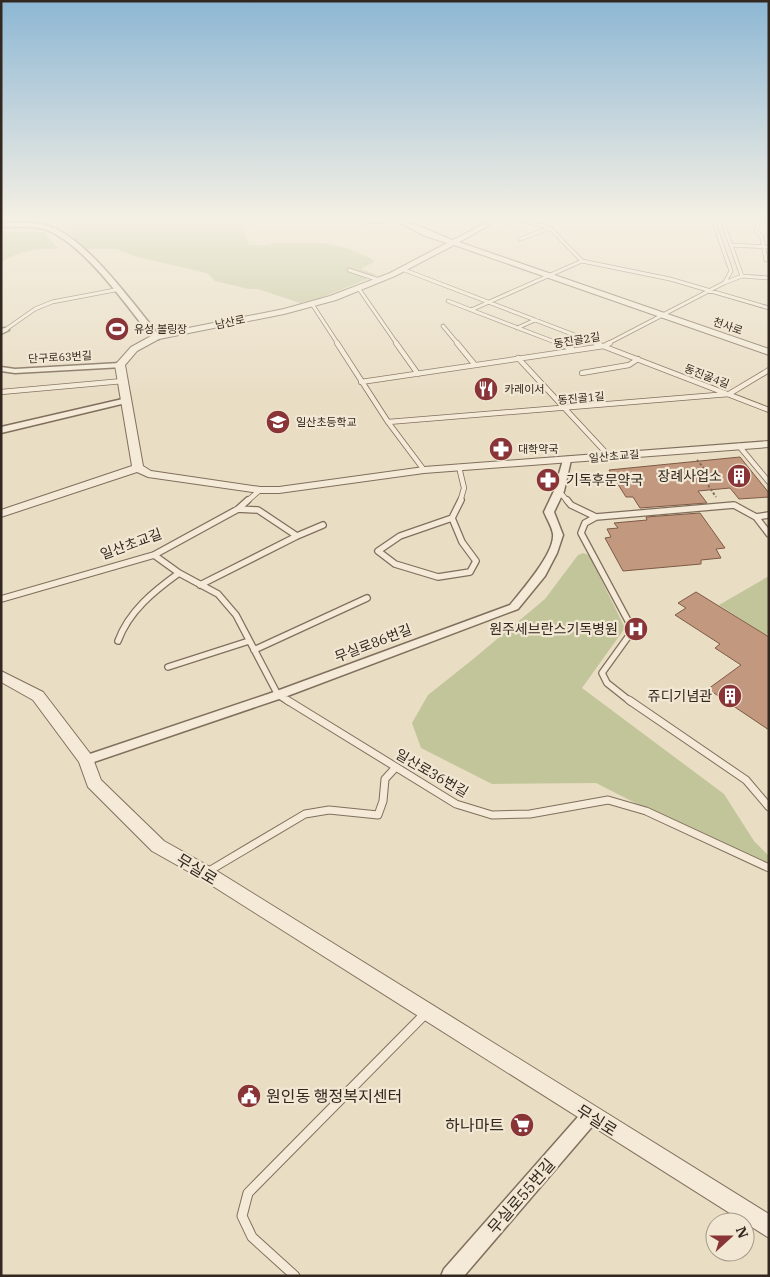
<svg xmlns="http://www.w3.org/2000/svg" width="770" height="1277" font-family="'IBM Plex Serif','Noto Sans KR',serif">
<style>
.green{fill:#c2c59a}
.building{fill:#c2987f;stroke:#7e5a45}
.lines{fill:none;stroke-linecap:round;stroke-linejoin:round}
.service-far4-casing{stroke:#816f5d;stroke-width:4.5}
.service-far3-casing{stroke:#816f5d;stroke-width:6}
.service-far2-casing{stroke:#816f5d;stroke-width:8}
.service-far1-casing{stroke:#816f5d;stroke-width:9}
.service-casing{stroke:#816f5d;stroke-width:11}
.minor-casing{stroke:#816f5d;stroke-width:3}
.tertiary-casing{stroke:#816f5d;stroke-width:2}
.path{stroke:#816f5d;stroke-width:2;stroke-dasharray:2.5 2;stroke-linecap:butt}
.service-far4{stroke:#f4ead7;stroke-width:3}
.service-far3{stroke:#f4ead7;stroke-width:4.5}
.service-far2{stroke:#f4ead7;stroke-width:5.5}
.service-far1{stroke:#f4ead7;stroke-width:7}
.service{stroke:#f4ead7;stroke-width:9}
.minor{fill:#f4ead7;fill-rule:evenodd}
.tertiary{fill:#f4ead7;fill-rule:evenodd}
.labels{text-anchor:middle;stroke-width:4.5;stroke-linejoin:round;paint-order:stroke}
.far-street-label{font-size:11px;fill:#33281f;stroke:#f1e7d3}
.far-poi-label{font-size:11px;fill:#33281f;stroke:#f1e7d3;text-anchor:start}
.poi-label{font-size:14px;fill:#33281f;stroke:#f1e7d3;text-anchor:end}
.street-label{font-size:14px;fill:#33281f;stroke:#f1e7d3}
.near-street-label{font-size:16px;fill:#33281f;stroke:#f1e7d3}
.near-poi-label{font-size:16px;fill:#33281f;stroke:#f1e7d3;text-anchor:start}
</style>
<rect width="100%" height="100%" fill="#e9ddc4"/>
<path class="green" d="M58,220H258L242,225L249,245H269L272,243H323L347,248L372,259L374,262L361,269L377,275L318,299L300,303L258,289H248L215,281L208,274L199,271L137,257L116,249H86L60,225Z
M1,231L44,232L58,249C36,248 20,251 1,262Z
M583,553L589,555L625,628L582,688L724,794L754,841L769,856V867L751,862L596,783L492,784L421,748L412,723L428,695L472,660L545,599L578,555Z
M769,576V633L766,635L719,605Z"/>
<path class="building" d="M740,457L769,493V497L739,499L730,488L698,491L707,503L640,508L633,497H626L609,470Z
M700,513L725,548L716,549L721,558L701,560V564L623,571L605,538L611,537L607,529L618,528L614,523L647,520L646,517Z
M696,592L769,637V730L708,689L741,665L715,648L720,644L675,615L686,608L678,603Z"/>
<g class="lines">
<g class="service-far4-casing">
<path id="service-far4" d="M522,220L550,228L582,261L670,279L769,308
M713,220L731,271L725,282
M760,220L756,230L762,238L766,260
M366,222L393,220
M520,239L550,228
M731,245L769,247
M402,269L598,344
M349,270L379,280
M742,276L769,278
M359,289L397,344
M448,301L560,344
M312,304L338,344
M471,310L582,261
M443,326L458,344
M517,328L535,320
M5,330L35,309L52,302L115,290
M607,344L724,283L742,276L722,220"/>
</g>
<g class="service-far3-casing">
<path id="service-far3" d="M337,343L388,422L424,470
M396,343L418,374
M457,343L475,365
M557,343L572,349
M595,343L769,410
M518,358L609,456
M582,373L629,365L638,359
M361,382L604,346L610,343
M1,392L123,381
M388,422L729,394L769,370
M739,446L769,482
M459,467L464,488L460,502
M559,491L568,502
M246,502L260,490"/>
</g>
<g class="service-far2-casing">
<path id="service-far2" d="M567,500L571,505L596,517
M238,509L258,510L297,536
M756,517L769,515
M452,518L462,542L476,561L470,572L438,577L395,564L378,551L400,536Z
M452,518L461,500
M154,555L179,573L218,594L236,615L278,695L289,702
M200,585L297,536L323,525
M1,599L154,555L238,509L248,500
M118,641C129,611 154,591 179,573
M254,650L367,598
M168,667L249,641
M631,702L607,683L602,673L633,630L581,533L585,523L596,517L734,505L756,517L769,534"/>
</g>
<g class="service-far1-casing">
<path id="service-far1" d="M287,700L456,804L492,815L530,814L608,800L646,811L769,868
M629,700L746,780L769,807
M209,871L305,814L329,810L378,815L383,801L385,779L396,767"/>
</g>
<g class="service-casing">
<path id="service" d="M295,1276L252,1237L242,1216L248,1193L426,1013"/>
</g>
<g class="minor-casing">
<path id="minor" d="M1,223C17,223 36,221 51,227C89,241 133,304 159,335V339H153C128,307 84,244 47,230C33,225 16,227 1,227Z
M5,328L9,330L1,334V329Z
M120,363H123V367L15,373L1,371V367L15,369Z
M127,398H130V402L1,433V427Z
M567,457L571,460L564,491L554,512L563,535L557,553L545,576L518,609L282,698L91,763L86,765L81,763L80,760L81,757L274,692L510,605C522,590 555,553 553,534C552,527 547,519 544,512L554,491L563,460Z
M590,1107L596,1110L599,1116L596,1122L464,1276H441L444,1269L584,1110Z"/>
</g>
<g class="tertiary-casing">
<path id="tertiary" d="M395,220C409,219 438,235 453,240L491,220H499L459,242L769,349V355L454,245L395,276L336,300L284,314L159,339L137,351L125,365L143,466L151,471L260,487H279L424,467L769,441V447L424,473L279,493H260L148,477L137,472L1,517V510L132,466L115,365L131,347L153,335L284,309L330,296L390,273L447,243L425,236Z
M1,671L43,692L92,756L101,780L164,841L212,868L769,1214V1238L200,878L152,851L88,787L79,762L33,700L1,682Z"/>
</g>
<path class="path" d="M697,460L715,481L706,482L716,497"/>
<use href="#service-far4" class="service-far4"/>
<use href="#service-far3" class="service-far3"/>
<use href="#service-far2" class="service-far2"/>
<use href="#service-far1" class="service-far1"/>
<use href="#service" class="service"/>
<use href="#minor" class="minor"/>
<use href="#tertiary" class="tertiary"/>
</g>
<linearGradient id="sky" x2="0" y2="1"><stop stop-color="#8db7d4"/><stop offset="0.55" stop-color="#f5f0e4"/><stop offset="1" stop-color="#f5f0e4" stop-opacity="0"/></linearGradient>
<rect width="770" height="398" fill="url(#sky)"/>
<defs>
<g id="stadium-disc" transform="scale(1.25)"><circle r="9.5" fill="#893437" stroke="#f1e7d3"/><path d="M0-5a6.5 5 0 1 0 0 10a6.5 5 0 1 0 0-10ZM-3.5-1.8h7v3.6h-7Z" fill="#fff"/></g>
<g id="restaurant-disc" transform="scale(1.25)"><circle r="9.5" fill="#893437" stroke="#f1e7d3"/><path d="M-5-6h1v4h1v-4h1v4h1v-4h1v5L-1.5 .5V6h-2V.5L-5-1ZM5-6V6H3V1.5H1.5Q1.5-4 5-6Z" fill="#fff"/></g>
<g id="school-disc" transform="scale(1.25)"><circle r="9.5" fill="#893437" stroke="#f1e7d3"/><path d="M0-5L7-2L0 1L-7-2ZM-4 1L0 2.5L4 1V4Q0 6-4 4Z" fill="#fff"/></g>
<g id="pharmacy-disc" transform="scale(1.25)"><circle r="9.5" fill="#893437" stroke="#f1e7d3"/><path d="M-2-6h4v4h4v4h-4v4h-4v-4h-4v-4h4Z" fill="#fff"/></g>
<g id="building-disc" transform="scale(1.25)"><circle r="9.5" fill="#893437" stroke="#f1e7d3"/><path d="M-4-6H4V6H1V3H-1V6H-4ZM-2.5-4.3h1.7v1.8h-1.7ZM.8-4.3h1.7v1.8H.8ZM-2.5-1h1.7V.8h-1.7ZM.8-1h1.7V.8H.8Z" fill="#fff"/></g>
<g id="hospital-disc" transform="scale(1.25)"><circle r="9.5" fill="#893437" stroke="#f1e7d3"/><path d="M-5-5h3v3.5h4V-5h3V5h-3V1.5h-4V5h-3Z" fill="#fff"/></g>
<g id="civic-disc" transform="scale(1.25)"><circle r="9.5" fill="#893437" stroke="#f1e7d3"/><path d="M-.6-6.5H3V-4.5H.6V-3L4-1V1h2V6H-6V1h2V-1L-.6-3ZM-1.2 2.5V6h2.4V2.5Z" fill="#fff"/></g>
<g id="supermarket-disc" transform="scale(1.25)"><circle r="9.5" fill="#893437" stroke="#f1e7d3"/><path d="M-6-5.5h2.5l.6 2H6L4.5 2H-2.5L-4.4-4H-6ZM-1.5 3.2a1.3 1.3 0 1 0 .1 0ZM3 3.2a1.3 1.3 0 1 0 .1 0Z" fill="#fff"/></g>
</defs>
<g fill-rule="evenodd">
<use href="#stadium-disc" x="117" y="329"/>
<use href="#restaurant-disc" x="486" y="389"/>
<use href="#school-disc" x="278" y="422"/>
<use href="#pharmacy-disc" x="501" y="449"/>
<use href="#building-disc" x="739" y="476"/>
<use href="#pharmacy-disc" x="548" y="480"/>
<use href="#hospital-disc" x="636" y="629"/>
<use href="#building-disc" x="730" y="696"/>
<use href="#civic-disc" x="249" y="1096"/>
<use href="#supermarket-disc" x="522" y="1125"/>
</g>
<g class="labels">
<g class="far-street-label">
<text transform="translate(230 322) rotate(-12)" y="4">남산로</text>
<text transform="translate(728 326) rotate(19)" y="4">천사로</text>
<text transform="translate(577 340) rotate(-9)" y="4">동진골2길</text>
<text transform="translate(60 357) rotate(-3)" y="4">단구로63번길</text>
<text transform="translate(707 376) rotate(21)" y="4">동진골4길</text>
<text transform="translate(581 398) rotate(-5)" y="4">동진골1길</text>
<text transform="translate(614 456) rotate(-5)" y="4">일산초교길</text>
</g>
<g class="far-poi-label">
<text x="134" y="333">유성 볼링장</text>
<text x="504" y="393">카레이서</text>
<text x="296" y="426">일산초등학교</text>
<text x="518" y="453">대학약국</text>
</g>
<g class="poi-label">
<text x="722" y="481">장례사업소</text>
<text x="566" y="485" text-anchor="start">기독후문약국</text>
<text x="618" y="634">원주세브란스기독병원</text>
<text x="712" y="701">쥬디기념관</text>
</g>
<g class="street-label">
<text transform="translate(131 544) rotate(-20)" y="5">일산초교길</text>
<text transform="translate(373 643) rotate(-21)" y="5">무실로86번길</text>
<text transform="translate(432 773) rotate(30)" y="5">일산로36번길</text>
</g>
<g class="near-street-label">
<text transform="translate(197 869) rotate(31)" y="6">무실로</text>
<text transform="translate(597 1120) rotate(32)" y="6">무실로</text>
<text transform="translate(521 1196) rotate(-49)" y="6">무실로55번길</text>
</g>
<g class="near-poi-label">
<text x="266" y="1102">원인동 행정복지센터</text>
<text x="504" y="1131" text-anchor="end">하나마트</text>
</g>
</g>
<rect width="770" height="1277" fill="none" stroke="#33281f" stroke-width="5"/>
<g transform="translate(730 1237) rotate(69)"><circle r="24" fill="#f1e7d3" stroke="#a59b8b"/>
<path d="M0-4L9 19L0 12L-9 19Z" fill="#893437"/>
<text y="-8" font-size="14" font-weight="bold" text-anchor="middle" fill="#33281f">N</text>
</g>
</svg>
